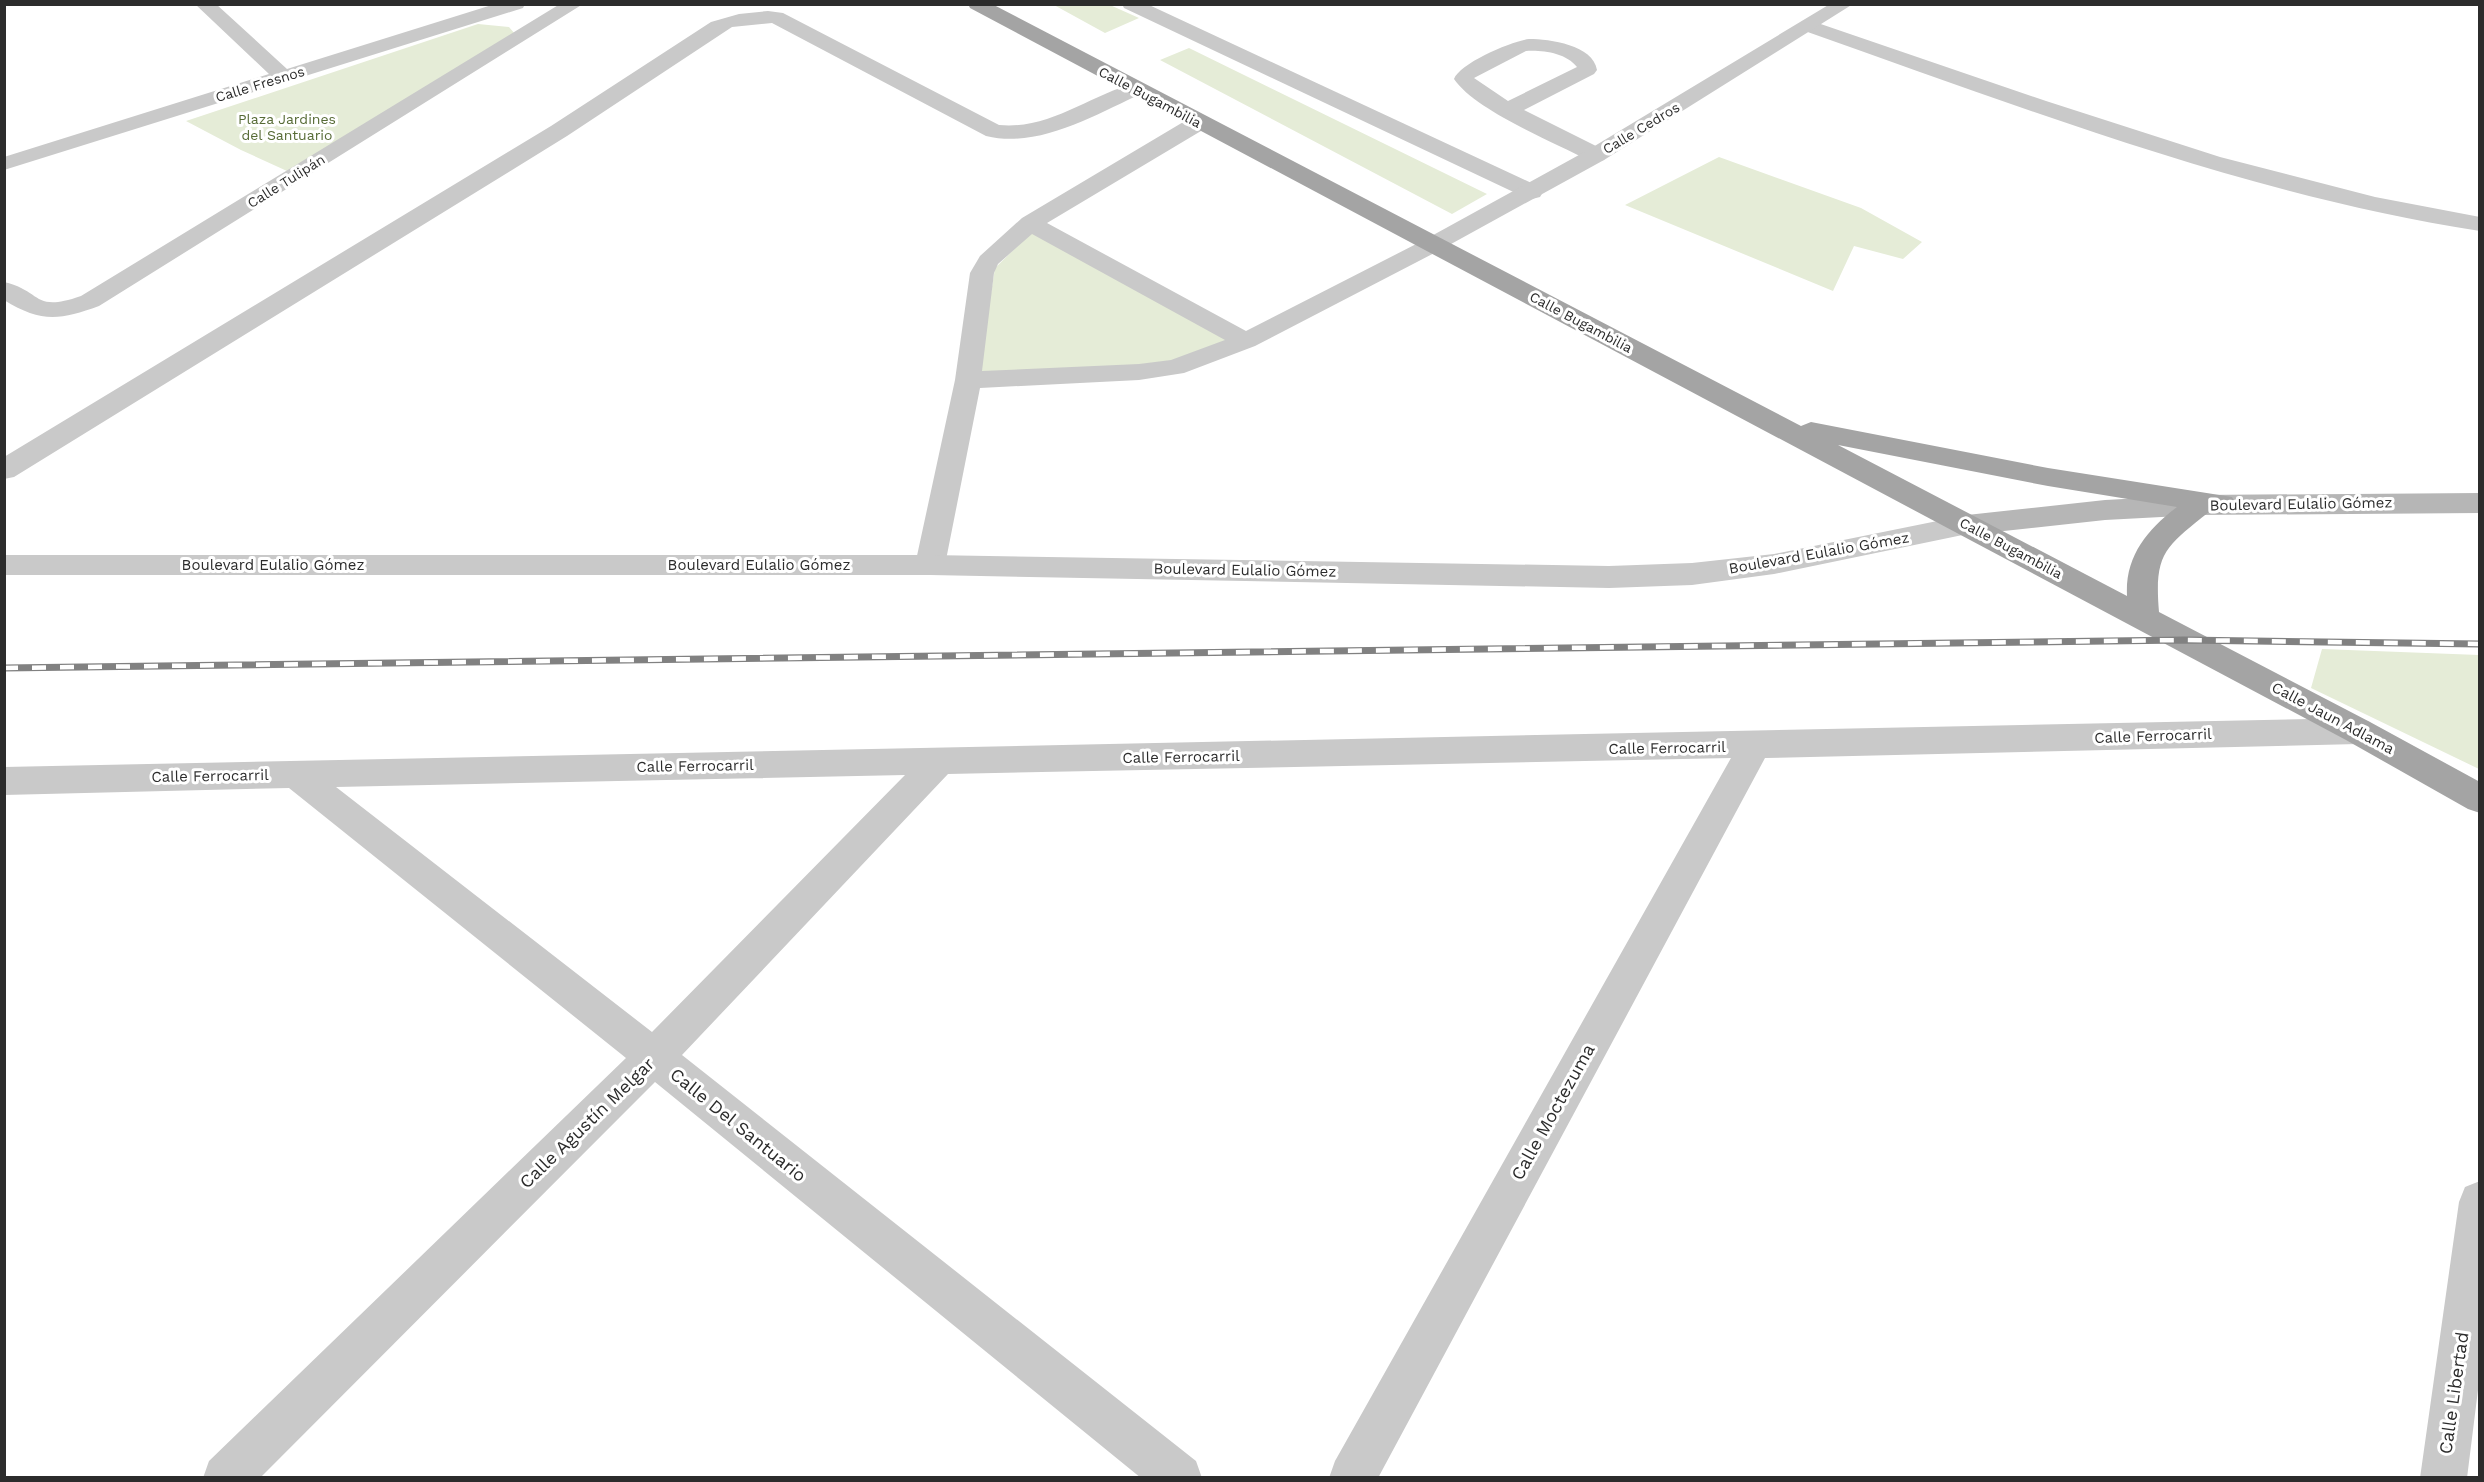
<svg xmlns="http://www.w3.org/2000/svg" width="2484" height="1482" font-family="'Work Sans',sans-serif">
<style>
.green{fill:#e5ecd7}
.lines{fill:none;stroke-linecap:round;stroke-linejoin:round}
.service{fill:#c9c9c9;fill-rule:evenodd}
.minor{fill:#c9c9c9;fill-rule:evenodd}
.secondary{fill:#b6b6b6;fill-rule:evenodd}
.primary{fill:#a4a4a4;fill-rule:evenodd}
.rail-casing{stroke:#818181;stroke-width:7}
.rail{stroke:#fff;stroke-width:4.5;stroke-dasharray:14;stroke-linecap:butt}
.labels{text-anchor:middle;stroke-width:6;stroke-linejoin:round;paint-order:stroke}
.far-street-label{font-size:14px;fill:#2c2c2c;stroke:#fff}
.far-park-label{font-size:14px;fill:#576b36;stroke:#fff}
.street-label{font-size:15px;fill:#2c2c2c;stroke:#fff}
.near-street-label{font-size:18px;fill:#2c2c2c;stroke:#fff}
</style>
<rect width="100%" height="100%" fill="#fff"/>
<path class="green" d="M1054,5H1110L1139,18L1105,33Z
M478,24L509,27L515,34L287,171L241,150L186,121Z
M1189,48L1487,194L1452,214L1160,60Z
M1719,157L1861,208L1922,242L1903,259L1854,246L1833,291L1625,205Z
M1032,232L1234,341L1161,365L978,374L995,268Z
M2322,649L2479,655V769L2311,688Z"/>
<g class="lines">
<path class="service" d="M1122,4H1147L1540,187L1543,192L1540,197L1532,199L1524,197L1124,8Z
M768,11L783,13L999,125C1050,130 1089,95 1136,83L1143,85L1146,89L1143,93C1096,114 1040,149 986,136L772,23L732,27L567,136L14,477L4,479V457L551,126L711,22L739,14Z
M1809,20L2046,101L2220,157L2375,197L2480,217V231C2247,195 2024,108 1802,30L1799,26L1802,22Z
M1529,39C1550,39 1593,45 1597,70L1594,74L1524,110L1604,150L1607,155L1604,160L1596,162L1588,160C1553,142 1475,110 1454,79C1460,63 1512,41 1529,39ZM1526,51C1543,50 1566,53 1577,67L1508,101L1474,78Z
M1198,117L1206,118L1209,123L1206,128L1047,223L1246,331L1426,239L1434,237L1442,239L1446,244L1442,249L1255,346L1184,373L1139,380L980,388L945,565L940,572L930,575L920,572L915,565L955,380L970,273L980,256L1022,218L1190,118ZM1032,234L1225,340L1171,360L1139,364L982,371L994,273L998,264Z"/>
<path class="minor" d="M195,4H216L287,69L495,4H525L523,8L4,170V157L269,74Z
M560,4H583L99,306C60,320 41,323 4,300V282C43,291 32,313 81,296Z
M1830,4H1853L1604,160L1442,249L1434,251L1426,249L1422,244L1426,239L1588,150Z
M1967,515L1977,518L1981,525L1977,532L1774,574L1692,585L1609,588L930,575H4V555H930L1609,566L1692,563L1774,554Z
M2358,718L2370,722L2374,731L2370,740L2358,744L1765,758L1378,1478H1329L1335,1461L1731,758L948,774L682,1055L1196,1461L1202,1478H1141L655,1082L260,1478H203L209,1461L626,1058L289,788L4,795V767ZM905,775L652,1032L336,787Z
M2480,1181V1374L2467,1478H2420L2459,1202L2465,1187Z"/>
<path class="secondary" d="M2480,493V513L2199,515L2105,520L1967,535L1957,532L1953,525L1957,518L1967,515L2105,500L2199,495Z"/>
<path class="primary" d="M968,4H992L1801,426L1811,422L2048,468L2232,497L2236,504L2232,511L2222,514L2209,512C2165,547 2154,553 2159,612L2370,722L2480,782V813L2468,809L2346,740L970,8ZM1838,445L2048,486L2177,507C2147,530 2125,556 2127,596Z"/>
<g class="rail-casing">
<path id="rail" d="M4,668L2184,640L2480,644"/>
</g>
<use href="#rail" class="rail"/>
</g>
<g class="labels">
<g class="far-street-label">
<text transform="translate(260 84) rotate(-17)" y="5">Calle Fresnos</text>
<text transform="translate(1150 97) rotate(28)" y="5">Calle Bugambilia</text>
<text transform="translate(1641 128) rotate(-31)" y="5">Calle Cedros</text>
<text transform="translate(286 181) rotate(-32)" y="5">Calle Tulipán</text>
<text transform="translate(1581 322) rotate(28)" y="5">Calle Bugambilia</text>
<text transform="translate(2011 548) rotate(28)" y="5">Calle Bugambilia</text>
</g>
<g class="far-park-label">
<text x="287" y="124">Plaza Jardines<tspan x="287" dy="16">del Santuario</tspan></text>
</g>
<g class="street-label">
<text transform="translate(2301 504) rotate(-1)" y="5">Boulevard Eulalio Gómez</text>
<text transform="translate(1819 553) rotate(-10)" y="5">Boulevard Eulalio Gómez</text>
<text x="273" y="570">Boulevard Eulalio Gómez</text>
<text x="759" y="570">Boulevard Eulalio Gómez</text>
<text transform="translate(1245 570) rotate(1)" y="5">Boulevard Eulalio Gómez</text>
<text transform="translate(2333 718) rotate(28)" y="5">Calle Jaun Adlama</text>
<text transform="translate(2153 736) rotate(-2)" y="5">Calle Ferrocarril</text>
<text transform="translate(1667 748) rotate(-1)" y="5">Calle Ferrocarril</text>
<text transform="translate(1181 757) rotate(-1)" y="5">Calle Ferrocarril</text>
<text transform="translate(695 766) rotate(-1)" y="5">Calle Ferrocarril</text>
<text transform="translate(210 776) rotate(-1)" y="5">Calle Ferrocarril</text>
</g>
<g class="near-street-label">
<text transform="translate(1553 1112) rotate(-61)" y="6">Calle Moctezuma</text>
<text transform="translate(587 1123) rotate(-44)" y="6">Calle Agustín Melgar</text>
<text transform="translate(738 1125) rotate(39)" y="6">Calle Del Santuario</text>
<text transform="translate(2454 1393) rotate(-82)" y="6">Calle Libertad</text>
</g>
</g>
<rect width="2484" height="1482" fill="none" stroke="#2c2c2c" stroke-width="12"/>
</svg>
